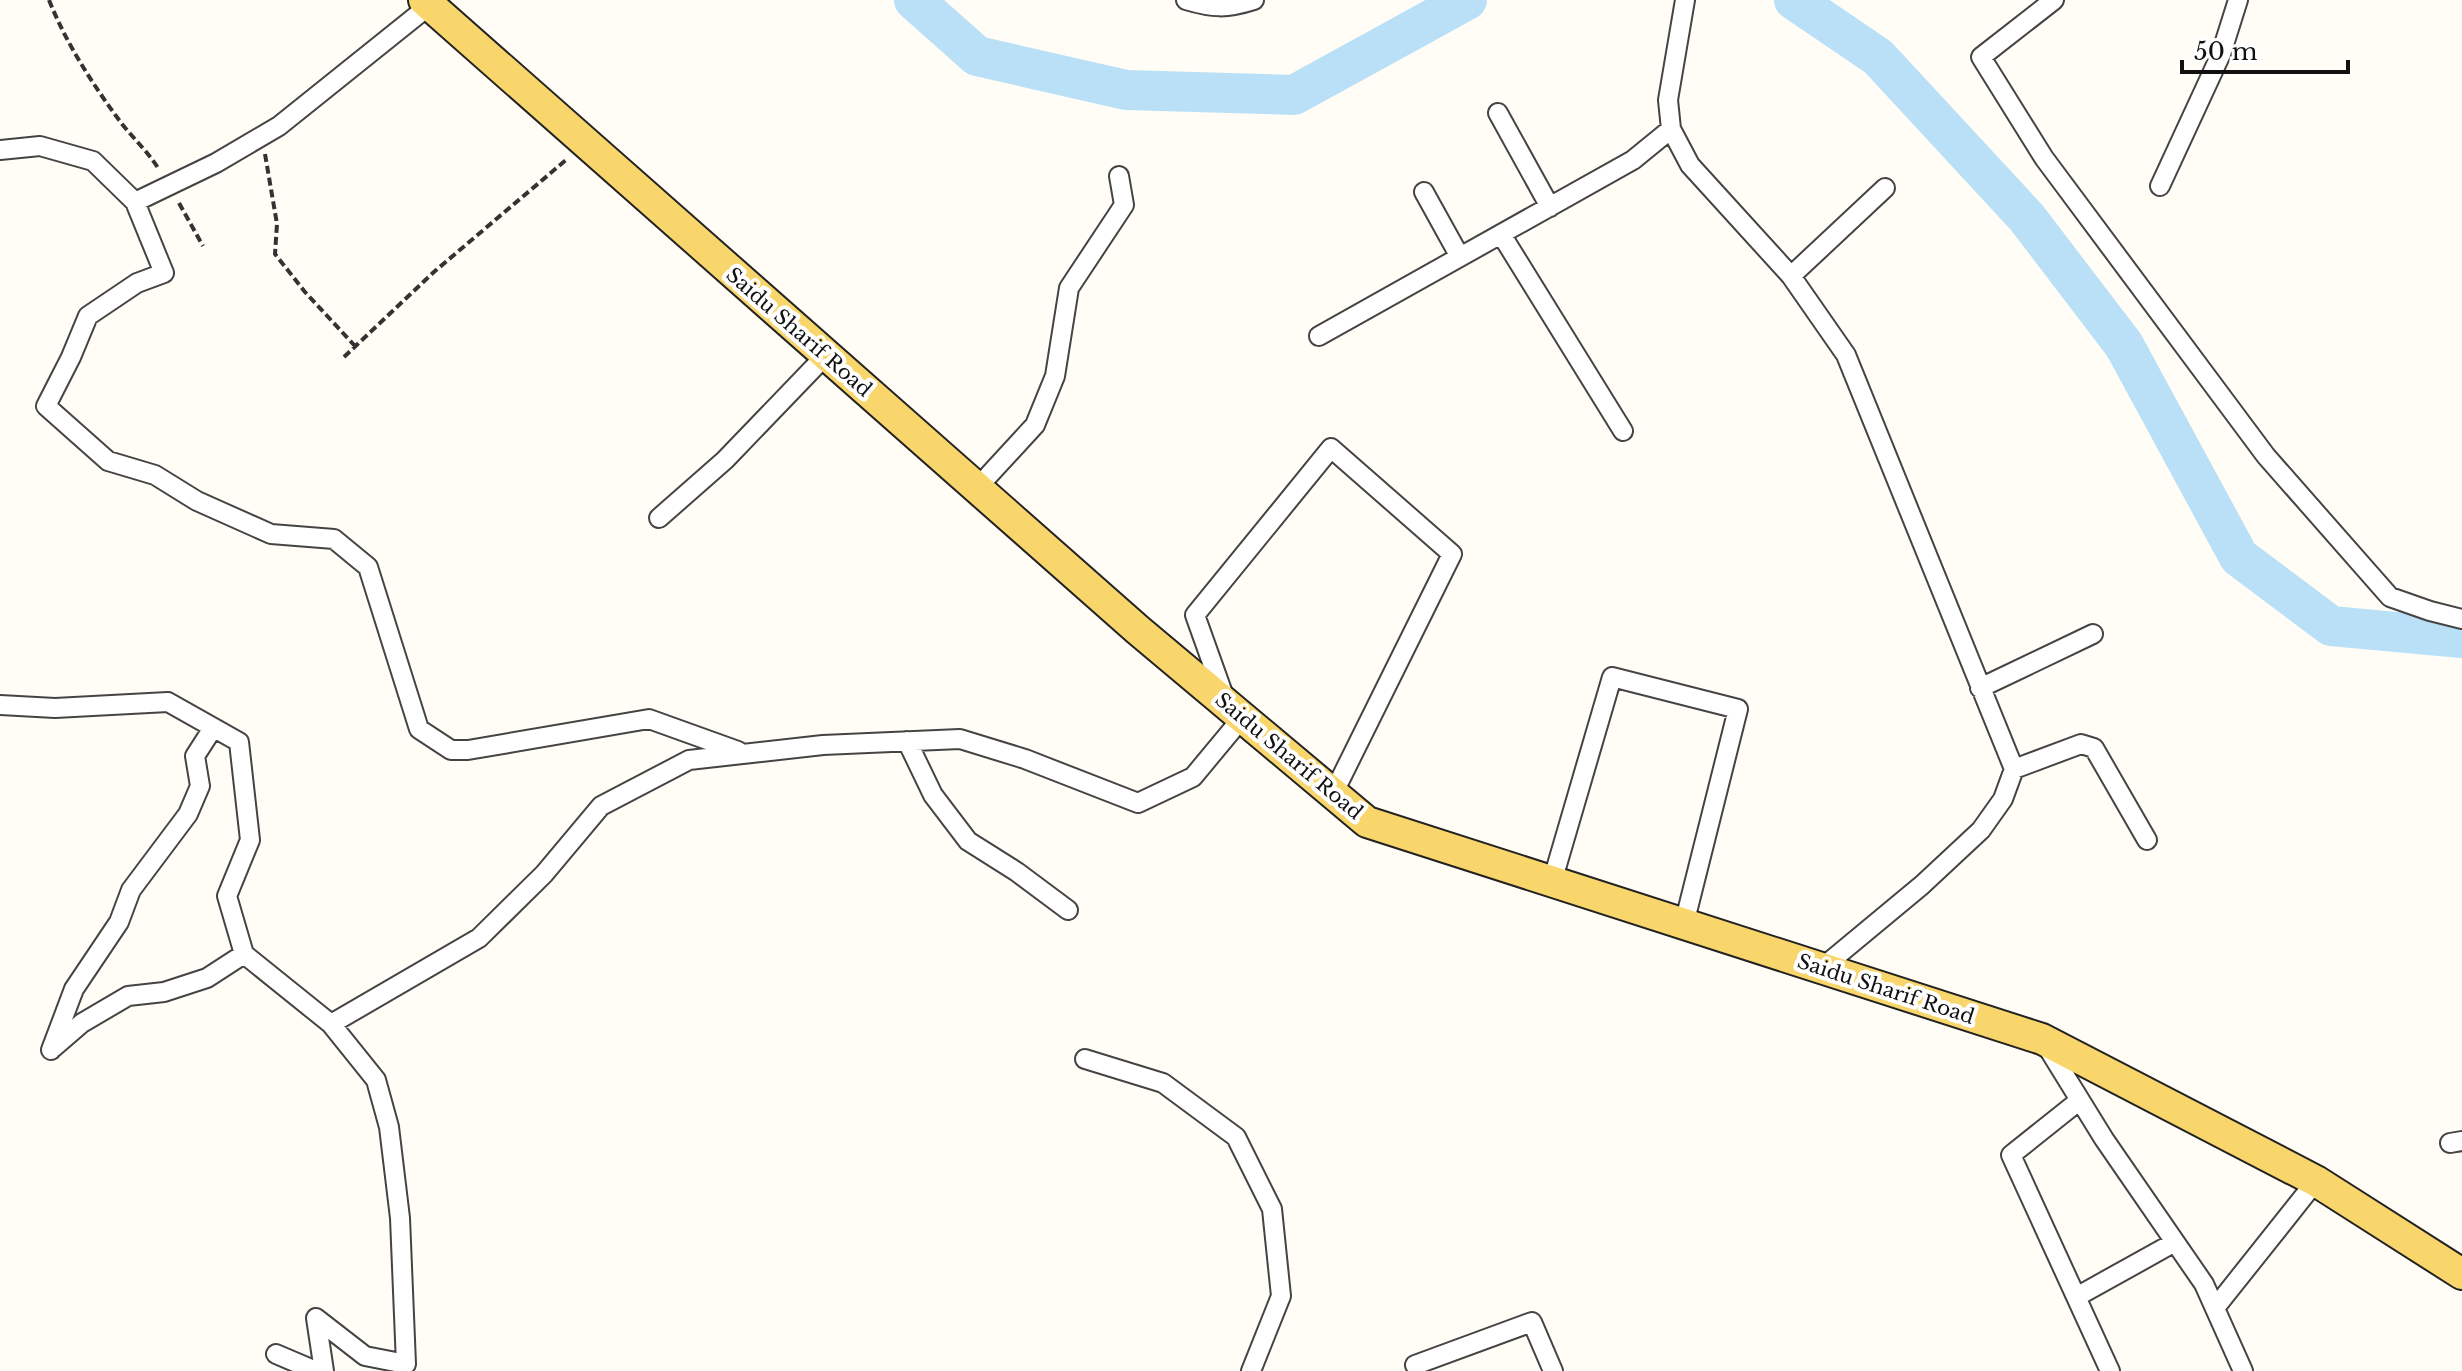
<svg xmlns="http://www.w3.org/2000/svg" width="2462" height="1371" font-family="'Libre Baskerville',serif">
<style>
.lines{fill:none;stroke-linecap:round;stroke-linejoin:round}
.river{stroke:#b9e0f7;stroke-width:40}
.street-casing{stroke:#444;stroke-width:22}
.primary-casing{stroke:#222;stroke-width:34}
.path{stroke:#333;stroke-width:4;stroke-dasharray:8 4;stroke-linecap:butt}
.street{stroke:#fff;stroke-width:18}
.primary{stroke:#f9d66b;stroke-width:30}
.labels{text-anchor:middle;stroke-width:8;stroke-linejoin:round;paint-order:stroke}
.street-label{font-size:20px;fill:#111;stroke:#fff}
</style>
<rect width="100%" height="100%" fill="#fffdf5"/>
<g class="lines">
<path class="river" d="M914,0L977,56L1126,90L1294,95L1467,0
M1794,0L1878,57L2027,218L2124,345L2239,557L2331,626L2462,638"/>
<g class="street-casing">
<path id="street" d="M1186,0C1213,8 1226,9 1254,0
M1685,0L1668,100L1671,129L1690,165L1791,276L1846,355L2014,769L2003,799L1981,830L1922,885L1822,968
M2054,0L1981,57L2044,158L2266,456L2390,597L2430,611L2462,619
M1498,113L1550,207
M0,150L40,146L93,161L135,202L216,163L279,126L430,5
M2160,186L2221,54L2238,0
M1424,192L1460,257
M135,202L164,273L137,283L88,316L71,357L46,406L108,461L155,475L197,501L271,534L334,539L368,567L419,729L451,750H468L649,719L738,751
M1501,234L1623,431
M1791,276L1885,188
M1319,336L1633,160L1671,129
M977,488L1035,425L1055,376L1069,288L1124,205L1119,176
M659,518L725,460L826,355
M1980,688L2093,634
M1225,699L1195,615L1331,448L1452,554L1333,794
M0,705L55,708L168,702L239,742L250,840L227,896L244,954L331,1024L479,938L544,874L601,806L689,760L823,745L960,739L1025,759L1138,803L1193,777L1242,718
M907,741L933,795L968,841L1017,872L1068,910
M2014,769L2081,744L2094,748L2147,840
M1552,882L1612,677L1738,709L1684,924
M2046,1045L2104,1139L2204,1284L2243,1371
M53,1048L82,1023L128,996L164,992L207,978L244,954
M51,1050L74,989L119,922L131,890L188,814L200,786L195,756L213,728
M1085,1059L1163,1083L1236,1137L1272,1209L1281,1296L1251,1371
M2080,1100L2011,1155L2110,1371
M2450,1143L2462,1141
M2078,1296L2175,1242
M2215,1308L2316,1181
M276,1354L316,1371
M1415,1365L1532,1322L1553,1371
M324,1371L316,1318L365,1356L406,1364L400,1218L389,1127L376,1080L331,1024"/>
</g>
<g class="primary-casing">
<path id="primary" d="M424,0L1138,630L1367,822L2042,1039L2316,1181L2462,1274"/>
</g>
<path class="path" d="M49,0C67,45 93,85 122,124C134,139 148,152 158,168
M265,154L277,224L275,254L305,292L355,346
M179,203L203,246
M344,357L435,271L566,160"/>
<use href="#street" class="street"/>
<use href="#primary" class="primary"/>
</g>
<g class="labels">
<g class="street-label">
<text transform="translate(799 332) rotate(41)" y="7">Saidu Sharif Road</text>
<text transform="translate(1289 756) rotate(40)" y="7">Saidu Sharif Road</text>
<text transform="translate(1886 989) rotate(18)" y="7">Saidu Sharif Road</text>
</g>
</g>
<path d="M2182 60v12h166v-12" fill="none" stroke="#111111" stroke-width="4"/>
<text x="2194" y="60" font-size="24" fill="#111111" stroke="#ffffff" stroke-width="6" paint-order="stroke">50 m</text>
</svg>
